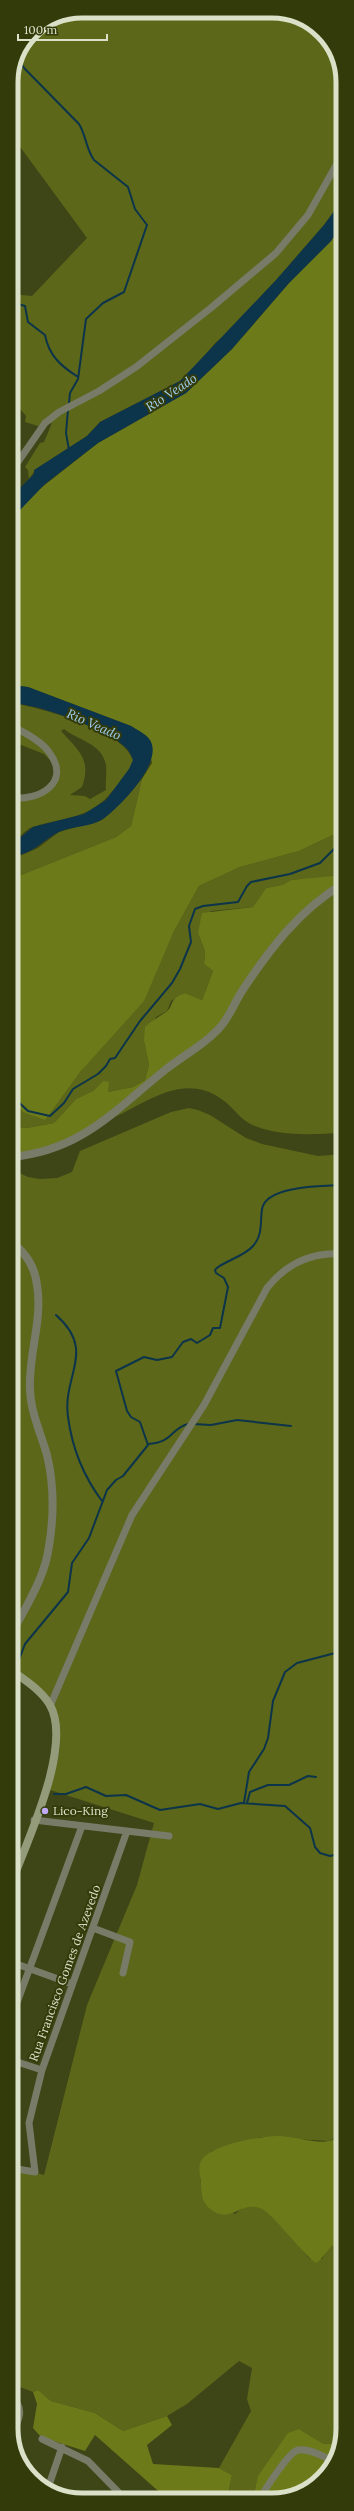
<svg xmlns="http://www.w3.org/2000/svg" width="354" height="2511" font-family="Lora,serif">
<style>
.green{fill:#5c6719;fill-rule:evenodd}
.forest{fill:#6d7a1a}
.water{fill:#0c344a}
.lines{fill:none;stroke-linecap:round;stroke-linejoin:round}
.stream{stroke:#0c344a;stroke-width:2}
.minor{stroke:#777b67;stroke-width:7}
.tertiary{stroke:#777b67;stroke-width:8}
.secondary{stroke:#949b7b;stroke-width:8}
.poi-dot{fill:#bfa9f4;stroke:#343b0a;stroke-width:1.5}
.labels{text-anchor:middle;stroke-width:4;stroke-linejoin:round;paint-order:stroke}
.poi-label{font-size:12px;fill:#dbe1c8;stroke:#343b0a;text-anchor:start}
.street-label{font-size:12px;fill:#dbe1c8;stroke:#343b0a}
.water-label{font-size:13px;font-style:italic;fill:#9ed0f2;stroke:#343b0a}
.rim{fill:none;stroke:#dbe1c8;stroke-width:5}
</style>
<rect width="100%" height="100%" fill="#3e4517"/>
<path class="green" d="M290,13L326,35L343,77V199L324,225L277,279L225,335L216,342L194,368L180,381L100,422L87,436L35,470L29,479L28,470L25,467L40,443L44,442L52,423L38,426L25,422L26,416L20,409L11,407V294L32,296L87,238L18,144L11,181V81L16,54L32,32L55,16L186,15L187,20L193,15Z
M14,703C45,710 121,728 133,760C131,769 124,776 119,783C91,821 71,815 32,827C24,830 21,839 11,839V800L42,795L55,776L53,763L44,754L11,741V704ZM64,729C77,740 102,743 106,765C107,773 105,782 106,790L90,799L85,796L70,795L82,787C92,759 78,750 61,731Z
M142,779L131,826L116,837L11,879V856L22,855L38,848L59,832L102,820Z
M343,822V877L291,880L282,885L266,888L253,907L211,911L198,933L205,951L204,964L213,971L202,1000L185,993L171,1001L167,1011L156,1017L144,1041L149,1065L145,1080L133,1087L108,1092L103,1081L93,1091L76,1099L54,1123L27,1128L11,1127V1097L45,1119L81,1071L173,933L199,886L240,867L299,851L335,834Z
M343,886V1133C315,1134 282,1137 255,1126C238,1119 234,1107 220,1098C183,1073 147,1102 113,1118L160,1075L260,964L327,895Z
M189,1108L198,1110L210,1115L246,1138L262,1144L318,1156L343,1154V2109L336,2113V2124L343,2133L329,2141L261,2137L212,2151L200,2170L202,2197L235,2214C242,2207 252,2202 263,2209C273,2214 300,2248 310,2259H322C326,2251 333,2241 343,2242V2430L338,2443L324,2444L299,2429C275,2452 261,2466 253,2500L227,2499L232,2475L219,2468L251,2411L247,2399L252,2368L239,2361L187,2404L167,2416L123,2431L95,2413L51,2401L38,2390L33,2392L12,2384L11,2378L13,2306L11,2166L44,2175L87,2005L137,1885L154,1823L50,1790L59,1754L60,1736L48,1699L11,1671V1169L28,1177L40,1179L57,1178L72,1172L80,1151L171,1112Z"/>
<path class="forest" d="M343,223V822L335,834L299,851L240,867L199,886L173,933L144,1001L81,1071L45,1120L23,1112L11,1097V879L116,837L131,826L142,779L152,763L145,735L131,726L28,687L11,685V528L20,510L32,495L98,443L186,393L232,349L289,283L331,241Z
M334,876L343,877V886L327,895L260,964L222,1024L113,1118L42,1151L11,1154V1127L27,1128L54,1123L76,1099L93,1091L103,1081L109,1082L108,1092L133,1087L145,1080L149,1065L144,1041L145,1027C151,1021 159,1017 166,1012C175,1005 168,999 185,993L202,1000L213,971L204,964L205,951L198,933L202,913L253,907L266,888L282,885L291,880Z
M343,2109V2242C330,2241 326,2257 316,2263C302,2254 271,2211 260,2208C238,2201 230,2227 208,2207C201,2200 201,2191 201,2182C200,2176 198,2166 201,2161C209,2145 261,2136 278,2136C292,2136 317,2144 329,2141C334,2140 339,2136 343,2133L336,2124V2113Z
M38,2390L51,2401L95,2413L123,2431L167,2416L172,2425L147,2445L153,2464L219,2468L232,2475L227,2499H195L194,2497L175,2494L165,2497L95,2435L85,2451L41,2437L33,2428L37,2404L33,2392Z
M299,2429L324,2444L338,2443L325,2476L303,2493L277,2500H253L258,2476L288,2433Z"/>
<path class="water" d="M343,199V223L331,241L289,283L232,349L186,393L98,443L45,484L20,510L11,528V497L34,474V470L87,436L100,422L180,381L277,279L324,225Z
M11,685L28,687L131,726C137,730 146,734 150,740C164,762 120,807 103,819C92,827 72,826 59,832C41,841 33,855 11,856V839L21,837L33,827L84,814L106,800L129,769L133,760C131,755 129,750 125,747C110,731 32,701 11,704Z"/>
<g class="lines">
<path class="stream" d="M16,57L25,69L79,124C86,135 86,149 94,160L128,187L135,209L147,225L124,292L103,303L86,319L78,379L70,393L69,403
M11,302L25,306L28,322L45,335C49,356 61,366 78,377
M68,410L66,433L69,450
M11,1095L28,1111L50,1116L64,1103L73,1089L98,1074L106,1066L110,1059L115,1058L140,1021L172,983L180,969L191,942L189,926L195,909L203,906L238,902L247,886L251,882L290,874L320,863L336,847H343
M11,1264L12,1265
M56,1315C97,1351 62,1375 68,1417C72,1447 84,1477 102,1501
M193,1424L211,1425L237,1420L291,1426
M148,1444C173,1443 171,1428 188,1424
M15,1670L25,1644L68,1592L72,1563L89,1538L107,1490L116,1480L123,1476L148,1445L140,1422L131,1417L127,1411L116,1371L144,1357L157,1360L172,1357L183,1342L191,1339L197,1343L210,1335L213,1328H220L228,1287L224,1278L216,1273L215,1270C219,1263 244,1257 253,1246C263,1235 260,1222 262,1209C266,1185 326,1186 343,1185
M54,1794H66L86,1787L106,1796L126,1795L160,1810L200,1804L218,1809L241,1803L285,1806L310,1828L315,1847L320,1853L330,1856L343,1853
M244,1803L249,1772L264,1749L268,1738L273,1701L285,1672L297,1663L343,1651
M247,1803L250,1792L268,1785H289L308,1776L316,1777"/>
<path class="minor" d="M11,472L45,423L59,412L99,391L136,367L212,307L276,253L308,215L343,153
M11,726C24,732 41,741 49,752C72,783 39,801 11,798
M50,1706L132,1515L204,1405L267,1288C286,1264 312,1252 343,1254
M34,1820L169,1836
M93,1928L130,1942L123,1973
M11,1962L72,1984
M11,2019L82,1826
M11,2060L42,2070
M11,2168L35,2172L29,2123L42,2070L127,1831
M11,2396C25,2408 20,2420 11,2434
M42,2439L88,2461L124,2498
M28,2474L49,2485L67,2498
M49,2485L62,2447
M260,2500C264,2490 289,2452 298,2450C309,2448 322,2456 331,2460"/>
<path class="tertiary" d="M11,1157C81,1151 115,1110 165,1070C184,1055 207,1043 222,1025C230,1015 235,1002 242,991C269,950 300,909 343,884
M11,1242C25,1252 35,1267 37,1285C43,1320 28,1355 30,1390C31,1413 41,1434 47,1455C54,1484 54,1516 49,1546C45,1578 26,1606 11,1635"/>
<path class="secondary" d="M11,1670C25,1680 41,1690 50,1705C73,1746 27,1841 11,1884"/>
</g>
<circle class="poi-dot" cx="45" cy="1811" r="4"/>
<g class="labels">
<g class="poi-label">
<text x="53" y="1815">Lico-King</text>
</g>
<g class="street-label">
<text transform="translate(65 1973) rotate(-70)" y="4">Rua Francisco Gomes de Azevedo</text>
</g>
<g class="water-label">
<text transform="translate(171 392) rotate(-33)" y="5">Rio Veado</text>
<text transform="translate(94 724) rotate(24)" y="5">Rio Veado</text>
</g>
</g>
<path d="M0 0H354V2511H0ZM82 18H272A64 64 0 0 1 336 82V2429A64 64 0 0 1 272 2493H82A64 64 0 0 1 18 2429V82A64 64 0 0 1 82 18Z" fill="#343b0a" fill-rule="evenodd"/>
<path class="rim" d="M82 18H272A64 64 0 0 1 336 82V2429A64 64 0 0 1 272 2493H82A64 64 0 0 1 18 2429V82A64 64 0 0 1 82 18Z"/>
<path d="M18 34v6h89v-6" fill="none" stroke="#dbe1c8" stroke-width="2"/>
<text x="24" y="34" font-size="12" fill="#dbe1c8" stroke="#343b0a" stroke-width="3" paint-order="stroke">100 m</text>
</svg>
